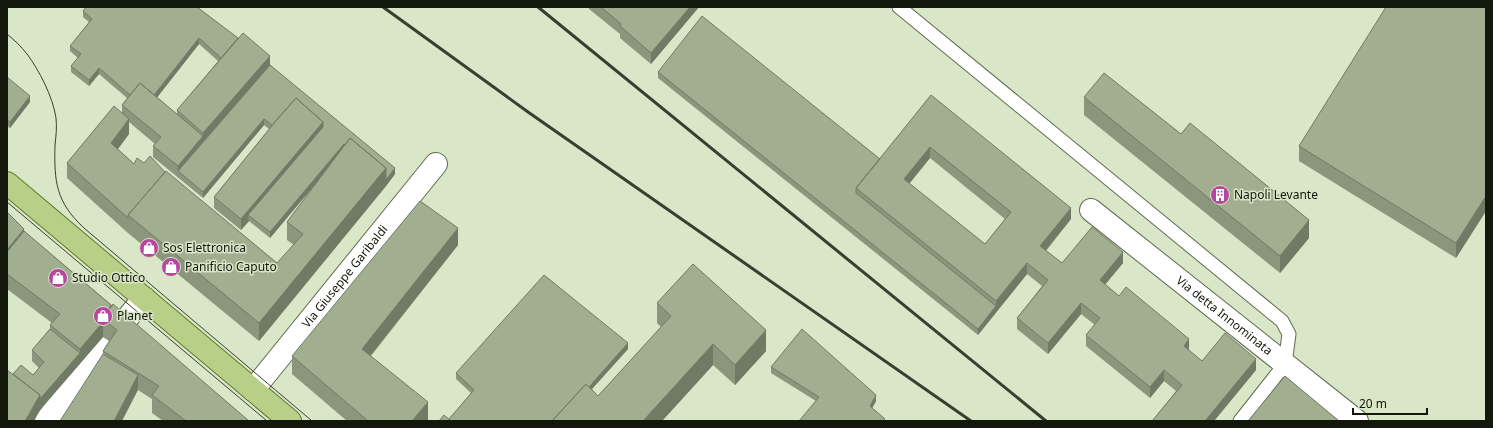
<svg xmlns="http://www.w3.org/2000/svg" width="1493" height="428" font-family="'Noto Sans',sans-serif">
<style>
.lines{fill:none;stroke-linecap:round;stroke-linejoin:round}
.service-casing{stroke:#616c51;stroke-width:15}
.minor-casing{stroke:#616c51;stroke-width:24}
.primary-casing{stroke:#5f7a29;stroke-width:24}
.service{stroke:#fff;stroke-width:13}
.minor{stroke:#fff;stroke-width:22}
.primary{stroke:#b8cf88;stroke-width:22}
.tram{stroke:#393f30;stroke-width:1}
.rail{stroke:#393f30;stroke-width:3}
.wall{fill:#8b967c;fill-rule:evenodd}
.shaded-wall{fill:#717a65}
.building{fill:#a2ae90;stroke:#717a65;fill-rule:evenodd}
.labels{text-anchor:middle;stroke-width:3;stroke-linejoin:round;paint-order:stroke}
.poi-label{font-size:12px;fill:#13170c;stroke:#d9e6c7;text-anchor:start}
.street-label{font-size:12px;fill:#13170c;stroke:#d9e6c7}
</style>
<rect width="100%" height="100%" fill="#d9e6c7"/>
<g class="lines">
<g class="service-casing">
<path id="service" d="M899,7L1282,321L1289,334L1285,364L1240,421"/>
</g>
<g class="minor-casing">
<g id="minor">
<path id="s1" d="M1091,210L1357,421"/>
<path id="s2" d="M253,390L436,164"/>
<path d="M46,421L80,375L144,298"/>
</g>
</g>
<g class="primary-casing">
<path id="primary" d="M7,183L290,421"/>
</g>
<use href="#service" class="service"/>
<use href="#minor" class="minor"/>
<use href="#primary" class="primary"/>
<path class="tram" d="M7,34C14,40 21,46 27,54C39,70 53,97 56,118C57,127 56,136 55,145C54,182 56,202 84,228L312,421
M7,202L267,421"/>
<path class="rail" d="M383,7L528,112L971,421
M538,7L1046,421"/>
</g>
<path class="wall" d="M197,7L270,65L395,174L386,186L259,341L128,233L67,178V163L122,112V105L127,98L99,74L89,86L71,72V66L78,58L70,51V46L89,22L83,17V11ZM199,44L218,61L177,110V115L157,97ZM129,122L155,144L153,146V157L203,198L264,125L269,129L214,197V208L241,230L249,221L270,238L314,186L287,222V240L294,245L277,263L165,172L144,163L134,164L118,149L129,134Z
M589,7H699L651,64L620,38V34L589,9Z
M1486,7V211L1456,258L1299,161V146Z
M658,72L880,159L931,95L1071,219L1046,251L1062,263H1123L1105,284L1119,296L1202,361L1256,370L1214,421H1152L1176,391L1164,381L1150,398L1086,346V335L1095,325L1081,314L1048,354L1017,329V318L1042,286L1027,274L978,335L658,78ZM930,158L1005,219L985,244L909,184Z
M7,77L30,102L10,128L7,126Z
M1084,97L1309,238L1280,273L1084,115Z
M7,212L24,231L249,421H163L152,413V399L138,390L103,354V351L109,341L103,337L40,410L13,374L33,375L39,368L32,361V350L50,329V325L52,323L7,289Z
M458,245L371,356L428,419L427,421H347L292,374V356Z
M657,303L766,351L735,385L713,365L662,421L449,419L471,393L456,379V373L628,349L592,389L598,396L661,327L657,323Z
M771,367L876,401L872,408L885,421L816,401L771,373Z"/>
<path class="shaded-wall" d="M690,7H699L651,64V53Z
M199,38V44L152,104V98Z
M270,56V71L178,171V166L203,136V133Z
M99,68V74L89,86V80Z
M30,96V102L10,128V122Z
M129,119V134L111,158V143Z
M264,119V125L203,198V192Z
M323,122V133L248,215L249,221L241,230V219Z
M344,144V150L270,238V232Z
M930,147V158L904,190V179Z
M386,168H395V174L386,186L259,341V323Z
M1486,196V211L1456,258V243Z
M1071,208V219L1040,257V246Z
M1309,220V238L1280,273V256Z
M458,228V245L362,366V349Z
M24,229V246L7,267V250Z
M1123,252V263L1100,291V280Z
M1027,263V274L978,335V329L996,306V301Z
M1081,303V314L1048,354V343Z
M103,322V337L40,410L34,421H25L40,395L80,353V349Z
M766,330V351L735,385V365Z
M1189,339V351L1184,346Z
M628,343V349L563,421H558Z
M713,344V365L662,421H643Z
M1256,359V370L1214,421H1205Z
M1164,370V381L1150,398V387Z
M138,375V390L122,421H114Z
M876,395V401L870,412V406Z
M428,402V419L427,421H412Z"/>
<path class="building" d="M86,7H197L238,38L221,58L199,38L154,95L140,83L130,95L99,68L89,80L71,66L81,54L70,46L92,19L83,11Z
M601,7H690L651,53L620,26L621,24Z
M1386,7H1486V196L1456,243L1299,146Z
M702,16L880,159L856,188V193L996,306L978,329L658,72Z
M243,33L270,56L203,133L177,110Z
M270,65L395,168L386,180V168L350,138L345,145L344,144L270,232L248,215L323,127V122L296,98L272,125L264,119L203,192L178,171Z
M1104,73L1181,134L1190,123L1309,220L1280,256L1084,97Z
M7,77L30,96L10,122L7,120Z
M140,83L203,136L178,166L153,146L161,137L122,105Z
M931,95L1071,208L1040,246L1062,263L1092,227L1123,252L1100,280L1119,296L1126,287L1189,339L1184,346L1202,361L1225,333L1256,359L1205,421H1152L1182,385L1164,370L1150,387L1086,335L1100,318L1081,303L1048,343L1017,318L1048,280L1027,263L996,301L856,188ZM930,147L1011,212L985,244L904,179Z
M296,98L323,122L241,219L214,197L275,122Z
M114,106L129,119L111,143L134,164L137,158L144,163L150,156L165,172L128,215V218L67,163Z
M350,138L386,168L259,323L128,215L166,171L277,263L303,234L287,222Z
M420,201L458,228L362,349L428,402L412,421H368L292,356Z
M7,212L24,229L7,250Z
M24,231L111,305L103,319V322L80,349L50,325L60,314L7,274V252Z
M693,264L766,330L735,365L713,344L643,421H552L586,384L598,396L671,316L657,303Z
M544,275L628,343L589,387L586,384L552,421H451L449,419L474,390L456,373Z
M113,304L249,421H186L152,395L159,386L103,351L117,330L103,319Z
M50,329L80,353L40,399V395L13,374L21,365L33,375L44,362L32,350Z
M802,329L876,395L870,406L885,419L883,421H799L819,397L771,367Z
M103,354L138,375L114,421H60Z
M7,370L11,373L40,395L25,421H7Z
M1285,376L1339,421H1248Z
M444,415L451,421H439Z"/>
<defs>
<g id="building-disc" transform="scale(1)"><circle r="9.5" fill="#b746a1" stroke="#d9e6c7"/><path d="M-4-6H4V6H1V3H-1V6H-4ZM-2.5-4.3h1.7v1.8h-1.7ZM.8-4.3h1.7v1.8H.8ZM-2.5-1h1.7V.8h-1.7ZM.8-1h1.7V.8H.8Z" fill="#fff"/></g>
<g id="shop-disc" transform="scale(1)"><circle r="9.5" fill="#b746a1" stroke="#d9e6c7"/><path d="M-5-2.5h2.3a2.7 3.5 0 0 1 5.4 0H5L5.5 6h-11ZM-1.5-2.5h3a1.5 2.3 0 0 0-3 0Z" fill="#fff"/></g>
</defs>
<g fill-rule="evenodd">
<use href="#building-disc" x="1220" y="195"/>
<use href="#shop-disc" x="149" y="248"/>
<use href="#shop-disc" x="171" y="267"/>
<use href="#shop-disc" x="58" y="278"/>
<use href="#shop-disc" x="103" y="316"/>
</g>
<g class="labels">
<g class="poi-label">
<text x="1234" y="199">Napoli Levante</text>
<text x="163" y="252">Sos Elettronica</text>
<text x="185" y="271">Panificio Caputo</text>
<text x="72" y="282">Studio Ottico</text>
<text x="117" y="320">Planet</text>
</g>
<g class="street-label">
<text dy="4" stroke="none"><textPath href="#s2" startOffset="146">Via Giuseppe Garibaldi</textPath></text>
<text dy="4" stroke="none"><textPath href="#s1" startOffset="170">Via detta Innominata</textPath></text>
</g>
</g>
<rect width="1493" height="428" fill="none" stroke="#13170c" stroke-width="16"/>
<path d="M1353 408v6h74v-6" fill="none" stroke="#13170c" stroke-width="2"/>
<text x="1359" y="408" font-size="12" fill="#13170c" stroke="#d9e6c7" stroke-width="3" paint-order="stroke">20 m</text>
</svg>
